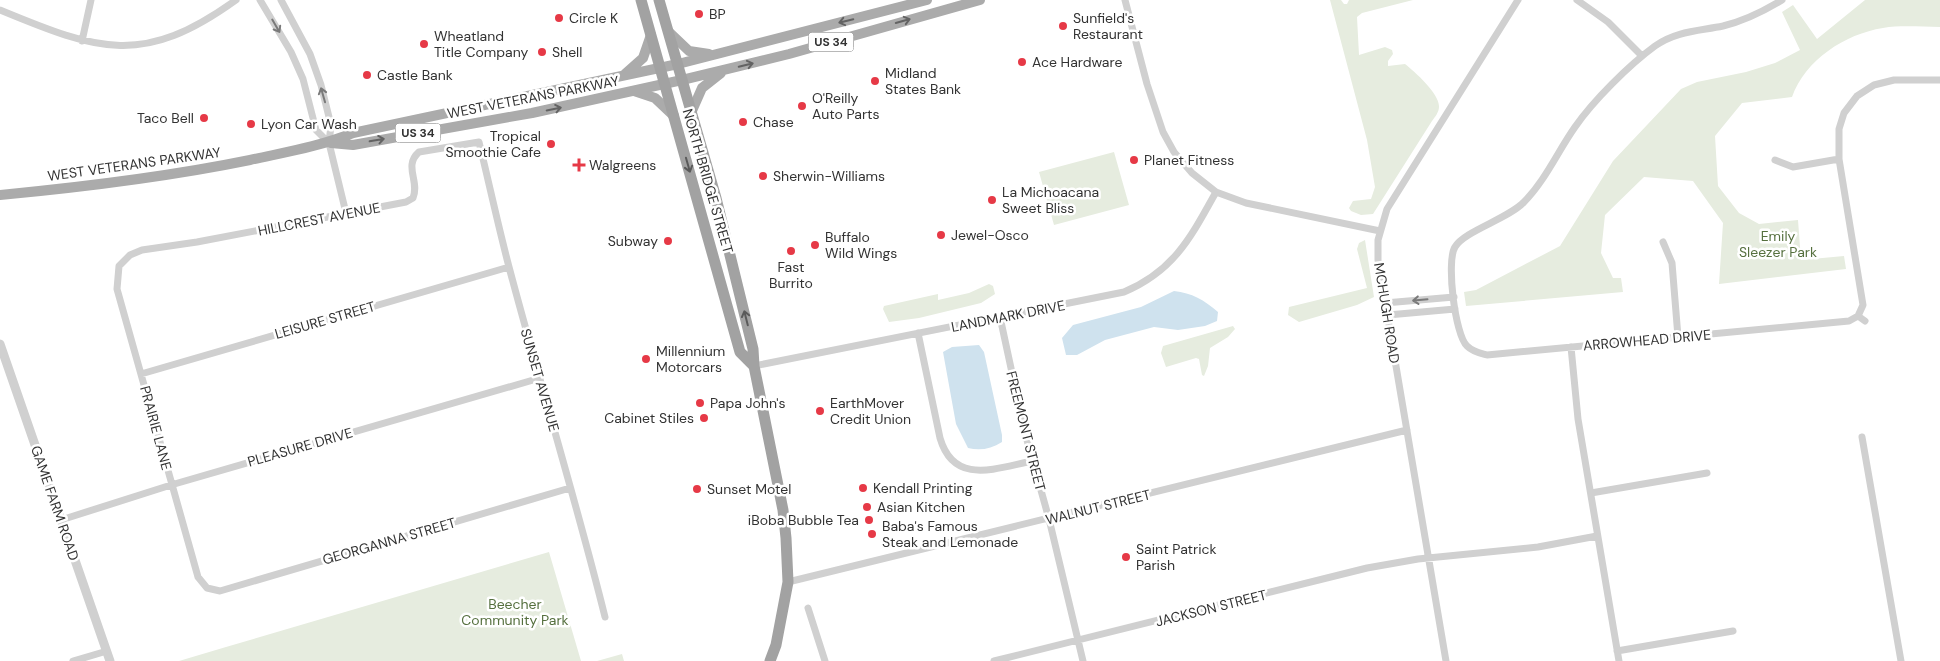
<svg xmlns="http://www.w3.org/2000/svg" width="1940" height="661" font-family="'DM Sans',sans-serif">
<style>
.green{fill:#e6ecdf}
.water{fill:#cfe2ee}
.lines{fill:none;stroke-linecap:round;stroke-linejoin:round}
.minor{stroke:#d0d0d0;stroke-width:7}
.tertiary{stroke:#d0d0d0;stroke-width:9}
.primary{stroke:#ababab;stroke-width:10}
.trunk{stroke:#a2a2a2;stroke-width:11}
.oneway{stroke:#636363}
.oneway2{stroke:#7a7a7a}
.oneway3{stroke:#5a5a5a}
.poi-dot{fill:#e63946;stroke:#fff;stroke-width:2}
.labels{text-anchor:middle;stroke-width:5;stroke-linejoin:round;paint-order:stroke}
.shield{fill:#fff;stroke:#707070;stroke-width:1}
.shield-label{font-size:12px;font-weight:bold;fill:#333}
.poi-label{font-size:14px;fill:#333;stroke:#fff;text-anchor:start}
.street-label{font-size:14px;fill:#333;stroke:#fff}
.park-label{font-size:14px;fill:#56703f;stroke:#fff}
</style>
<rect width="100%" height="100%" fill="#fff"/>
<path class="green" d="M1330,0H1341L1344,4H1347L1349,0H1413L1362,13L1357,17L1359,55L1385,47L1392,50L1393,54L1388,61V66L1405,64C1415,72 1440,94 1439,107C1439,112 1435,117 1432,121L1373,214L1361,215L1351,211L1349,208L1353,201L1371,199L1375,187L1367,140Z
M1865,0H1940V27C1921,27 1901,25 1883,28C1845,34 1805,60 1792,97L1742,103L1715,136L1718,186L1739,213L1759,224L1798,220L1801,260L1844,256L1846,269L1719,284L1723,223L1693,181L1644,177L1605,215L1601,253L1613,278H1621L1623,292L1466,306L1464,292L1476,290L1560,246L1613,161L1681,89L1697,82L1746,72L1775,63L1800,50L1782,12L1793,5L1817,39Z
M1114,152L1129,205L1054,225L1039,172Z
M1365,240L1374,297L1357,305L1299,322L1288,315L1289,307L1367,288L1357,249L1359,243Z
M989,284L993,286L995,294L981,303L919,318L889,322L883,309L884,306L938,294V300L969,293Z
M1233,326L1235,329L1228,337L1210,348L1208,366L1204,376L1202,375L1199,359L1196,358L1166,367L1161,353L1163,346Z
M549,552L581,661H179L226,647Z
M622,654L624,661H597Z"/>
<path class="water" d="M1174,291C1192,293 1204,300 1218,312L1217,321L1205,326L1178,330L1154,327L1105,340L1077,355H1066L1062,338L1073,325L1141,307Z
M979,345L984,352L1002,435V442C991,449 980,451 968,448L956,424L943,352L952,347Z"/>
<g class="lines">
<path class="minor" d="M260,0L291,52L303,79L316,130L329,143
M281,0L310,54L321,85L331,125L329,143L346,213
M1125,0L1147,84L1163,132L1174,152L1192,173L1216,192L1246,203L1380,231
M1577,0L1608,22L1642,56
M1782,0C1764,11 1744,21 1723,26C1699,31 1676,31 1655,46C1629,65 1593,101 1575,127C1558,151 1545,181 1524,202C1508,219 1464,231 1455,247C1446,261 1455,335 1467,346C1473,352 1480,353 1487,355L1849,321L1858,316L1863,305L1839,159V129L1844,113L1857,96L1874,85L1894,80H1940
M0,10C99,51 143,67 236,0
M82,41L91,0
M1775,160L1793,167L1839,159
M1663,242L1672,263L1678,337
M1385,303L1454,297
M1388,315L1455,309
M1858,316L1865,321
M1000,317L1025,433L1049,519L1083,661
M918,333L940,438C954,486 996,468 1033,461
M1571,347L1578,419L1619,661
M754,366L1124,292C1174,271 1191,237 1216,192
M141,374L509,267
M1862,437L1901,661
M570,488L220,591L207,588L198,577L117,289L119,266L130,255L142,250L197,242L406,202L413,198C420,181 403,166 419,152L479,142C489,183 498,225 509,267C540,384 576,500 605,617
M1591,493L1707,473
M61,520L171,485L540,378
M788,582L1407,430
M808,608L825,661
M1617,651L1733,631
M73,661L107,651
M994,661L1367,568L1418,559L1538,547L1597,536
M1446,661L1378,260V240L1387,209L1518,0"/>
<path class="tertiary" d="M0,344L110,661"/>
<path class="primary" d="M668,31L689,51L709,54
M625,74L643,58L651,35
M634,91L655,98L674,116
M691,113L702,88L721,73
M331,143L353,145L532,113L682,80L789,54L980,0
M0,195C84,187 167,177 250,160C286,152 318,147 353,133L678,64L927,0"/>
<path class="trunk" d="M641,0L740,352L754,366
M659,0L716,198L753,349L754,366L783,510L786,538L788,582L776,645L770,661"/>
</g>
<defs><path id="oneway-shaft" d="M-6 0H5M1.5-3L5.5 0L1.5 3" fill="none" stroke-width="1.6" stroke-linecap="round" stroke-linejoin="round" transform="scale(1.25)"/></defs>
<g class="oneway">
<use href="#oneway-shaft" transform="translate(846 21) rotate(166)"/>
<use href="#oneway-shaft" transform="translate(903 21) rotate(-16)"/>
<use href="#oneway-shaft" transform="translate(746 65) rotate(-14)"/>
<use href="#oneway-shaft" transform="translate(554 109) rotate(-11)"/>
<use href="#oneway-shaft" transform="translate(377 140) rotate(-10)"/>
</g>
<g class="oneway2">
<use href="#oneway-shaft" transform="translate(276 26) rotate(60)"/>
<use href="#oneway-shaft" transform="translate(323 95) rotate(-106)"/>
<use href="#oneway-shaft" transform="translate(1420 300) rotate(175)"/>
</g>
<g class="oneway3">
<use href="#oneway-shaft" transform="translate(688 165) rotate(74)"/>
<use href="#oneway-shaft" transform="translate(746 318) rotate(-104)"/>
</g>
<g class="poi-dot">
<circle cx="699" cy="14" r="5"/>
<circle cx="559" cy="18" r="5"/>
<circle cx="1063" cy="26" r="5"/>
<circle cx="424" cy="44" r="5"/>
<circle cx="542" cy="52" r="5"/>
<circle cx="1022" cy="62" r="5"/>
<circle cx="367" cy="75" r="5"/>
<circle cx="875" cy="81" r="5"/>
<circle cx="802" cy="106" r="5"/>
<circle cx="204" cy="118" r="5"/>
<circle cx="743" cy="122" r="5"/>
<circle cx="251" cy="124" r="5"/>
<circle cx="551" cy="144" r="5"/>
<circle cx="1134" cy="160" r="5"/>
<path d="M576.5 157.5h5v5h5v5h-5v5h-5v-5h-5v-5h5z"/>
<circle cx="763" cy="176" r="5"/>
<circle cx="992" cy="200" r="5"/>
<circle cx="941" cy="235" r="5"/>
<circle cx="668" cy="241" r="5"/>
<circle cx="815" cy="245" r="5"/>
<circle cx="791" cy="251" r="5"/>
<circle cx="646" cy="359" r="5"/>
<circle cx="700" cy="403" r="5"/>
<circle cx="820" cy="411" r="5"/>
<circle cx="704" cy="418" r="5"/>
<circle cx="863" cy="488" r="5"/>
<circle cx="697" cy="489" r="5"/>
<circle cx="867" cy="507" r="5"/>
<circle cx="869" cy="520" r="5"/>
<circle cx="872" cy="534" r="5"/>
<circle cx="1126" cy="557" r="5"/>
</g>
<g class="labels">
<g class="shield">
<rect x="808.5" y="32.5" width="45" height="19" rx="4"/>
<rect x="395.5" y="123.5" width="45" height="19" rx="4"/>
</g>
<g class="shield-label">
<text x="831" y="46">US 34</text>
<text x="418" y="137">US 34</text>
</g>
<g class="poi-label">
<text x="709" y="19">BP</text>
<text x="569" y="23">Circle K</text>
<text x="1073" y="23">Sunfield's<tspan x="1073" dy="16">Restaurant</tspan></text>
<text x="434" y="41">Wheatland<tspan x="434" dy="16">Title Company</tspan></text>
<text x="552" y="57">Shell</text>
<text x="1032" y="67">Ace Hardware</text>
<text x="885" y="78">Midland<tspan x="885" dy="16">States Bank</tspan></text>
<text x="377" y="80">Castle Bank</text>
<text x="812" y="103">O'Reilly<tspan x="812" dy="16">Auto Parts</tspan></text>
<text x="194" y="123" text-anchor="end">Taco Bell</text>
<text x="753" y="127">Chase</text>
<text x="261" y="129">Lyon Car Wash</text>
<text x="541" y="141" text-anchor="end">Tropical<tspan x="541" dy="16">Smoothie Cafe</tspan></text>
<text x="1144" y="165">Planet Fitness</text>
<text x="589" y="170">Walgreens</text>
<text x="773" y="181">Sherwin-Williams</text>
<text x="1002" y="197">La Michoacana<tspan x="1002" dy="16">Sweet Bliss</tspan></text>
<text x="951" y="240">Jewel-Osco</text>
<text x="825" y="242">Buffalo<tspan x="825" dy="16">Wild Wings</tspan></text>
<text x="658" y="246" text-anchor="end">Subway</text>
<text x="791" y="272" text-anchor="middle">Fast<tspan x="791" dy="16">Burrito</tspan></text>
<text x="656" y="356">Millennium<tspan x="656" dy="16">Motorcars</tspan></text>
<text x="710" y="408">Papa John's</text>
<text x="830" y="408">EarthMover<tspan x="830" dy="16">Credit Union</tspan></text>
<text x="694" y="423" text-anchor="end">Cabinet Stiles</text>
<text x="873" y="493">Kendall Printing</text>
<text x="707" y="494">Sunset Motel</text>
<text x="877" y="512">Asian Kitchen</text>
<text x="859" y="525" text-anchor="end">iBoba Bubble Tea</text>
<text x="882" y="531">Baba's Famous<tspan x="882" dy="16">Steak and Lemonade</tspan></text>
<text x="1136" y="554">Saint Patrick<tspan x="1136" dy="16">Parish</tspan></text>
</g>
<g class="street-label">
<text transform="translate(533 97) rotate(-11)" y="5">WEST VETERANS PARKWAY</text>
<text transform="translate(134 164) rotate(-8)" y="5">WEST VETERANS PARKWAY</text>
<text transform="translate(708 181) rotate(74)" y="5">NORTH BRIDGE STREET</text>
<text transform="translate(319 219) rotate(-11)" y="5">HILLCREST AVENUE</text>
<text transform="translate(1387 313) rotate(81)" y="5">MCHUGH ROAD</text>
<text transform="translate(1008 316) rotate(-11)" y="5">LANDMARK DRIVE</text>
<text transform="translate(325 320) rotate(-16)" y="5">LEISURE STREET</text>
<text transform="translate(1647 340) rotate(-5)" y="5">ARROWHEAD DRIVE</text>
<text transform="translate(540 380) rotate(74)" y="5">SUNSET AVENUE</text>
<text transform="translate(156 428) rotate(75)" y="5">PRAIRIE LANE</text>
<text transform="translate(1026 431) rotate(76)" y="5">FREEMONT STREET</text>
<text transform="translate(300 447) rotate(-16)" y="5">PLEASURE DRIVE</text>
<text transform="translate(55 503) rotate(71)" y="5">GAME FARM ROAD</text>
<text transform="translate(1098 507) rotate(-14)" y="5">WALNUT STREET</text>
<text transform="translate(389 541) rotate(-16)" y="5">GEORGANNA STREET</text>
<text transform="translate(1211 608) rotate(-14)" y="5">JACKSON STREET</text>
</g>
<g class="park-label">
<text x="1778" y="241">Emily<tspan x="1778" dy="16">Sleezer Park</tspan></text>
<text x="515" y="609">Beecher<tspan x="515" dy="16">Community Park</tspan></text>
</g>
</g>
</svg>
